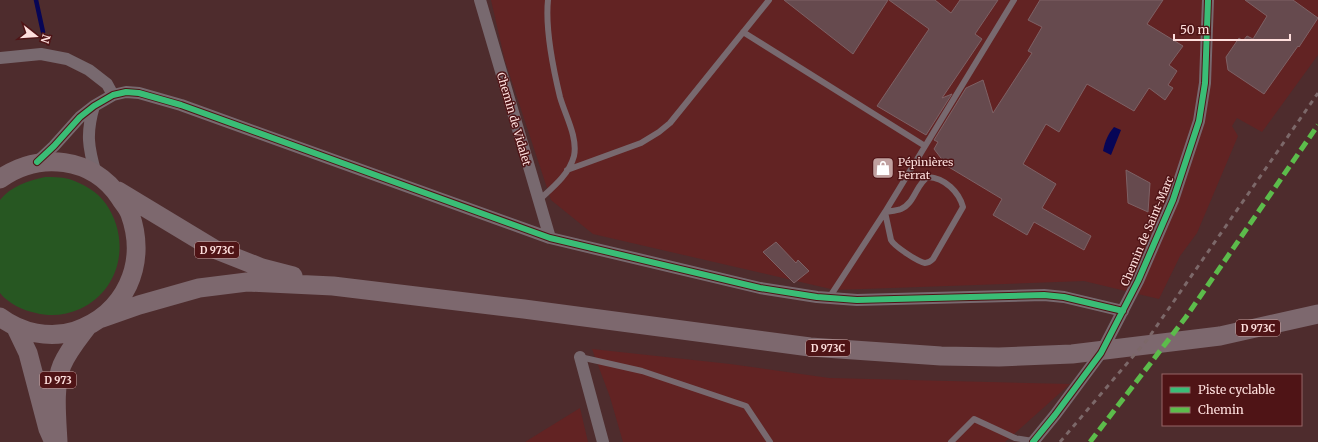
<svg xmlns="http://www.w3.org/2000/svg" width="1318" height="442" font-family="Merriweather,serif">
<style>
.built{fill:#622323}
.green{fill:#275722}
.water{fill:#070556}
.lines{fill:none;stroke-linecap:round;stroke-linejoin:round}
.stream{stroke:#070556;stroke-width:4.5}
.building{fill:#664a4e;stroke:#7e6165}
.lane{stroke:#78696f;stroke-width:6}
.street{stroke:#78696f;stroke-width:12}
.primary{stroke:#7d686e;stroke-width:19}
.rail{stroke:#7c6869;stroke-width:3;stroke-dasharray:5 5;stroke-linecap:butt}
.quiet{stroke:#5cbc4b;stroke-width:5;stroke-dasharray:10 5;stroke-linecap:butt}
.cycleway-casing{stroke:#4f1416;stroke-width:8}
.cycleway{stroke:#3abd76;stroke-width:6}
.labels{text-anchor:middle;stroke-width:3;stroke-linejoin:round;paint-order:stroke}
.shield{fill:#4f1416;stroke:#caa2a1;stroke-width:1}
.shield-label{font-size:10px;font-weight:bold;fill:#fedfdd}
.street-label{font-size:11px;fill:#fedfdd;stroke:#4f1416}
.poi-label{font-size:11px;fill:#fedfdd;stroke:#4f1416;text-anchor:start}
</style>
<rect width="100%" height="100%" fill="#4e2c2d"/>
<path class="built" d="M491,0H1318V55L1262,132L1237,118L1232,126L1238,136L1197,233L1180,256L1159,299L1084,281L835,290L593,234L551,200L505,61Z
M592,349L730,364L829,378L1070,384L1005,442H623L610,397Z
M580,408L588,442H525Z"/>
<path class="green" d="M45,177C52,177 61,177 69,179C82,183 98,192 106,204C131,240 121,290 80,309C66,315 51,317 36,313C22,310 9,304 0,293V200C11,186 28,181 45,177Z"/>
<path class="water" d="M1114,127L1121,130L1111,155L1103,151C1105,141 1108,134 1114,127Z"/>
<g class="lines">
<path class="stream" d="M36,0L43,32"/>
</g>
<path class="building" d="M784,0H888L853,54Z
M889,0H935L951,13L960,0H998L975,34L982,39L942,98L952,94L926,135L877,106L929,29Z
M1040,0H1163L1147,24L1183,46L1169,65L1177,71L1168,85L1173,88L1165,100L1149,88L1134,111L1087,84L1059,132L1046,124L1023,164L1056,184L1042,208L1091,236L1084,250L1034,222L1027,235L993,215L1002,199L947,166L934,149L938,142L934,140L966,88L983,80L993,113L1032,53L1028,51L1042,27L1028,20Z
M1245,0H1293L1318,18L1299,47L1298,46L1264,94L1228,70L1226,57L1239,38L1243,41L1247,36L1253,39L1267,16Z
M1126,170L1150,183L1148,212L1128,203Z
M776,242L796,263L798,260L809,271L794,283L763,252Z"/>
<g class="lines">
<path class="lane" d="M743,32L925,146
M567,170L641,143L659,132L670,123L687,102L769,0
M928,177C945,178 959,192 963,207L933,259C931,261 929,263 925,263C918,262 894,246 891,240L885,212C890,211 896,211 901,209C915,203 916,184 928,177Z
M538,201C552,188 569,175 574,156C578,137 565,115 560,97C553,68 545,29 548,0
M829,298L885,212L1014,0
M580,357L642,371L746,406L770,442
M951,442L974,419L1015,438L1033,441"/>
<path class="street" d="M480,0L550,238
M0,58L41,54L67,59L89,70L107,84L113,95
M94,106C86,133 88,147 96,174
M37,162L54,146L80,117L94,106L113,95L126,92L139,93L181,105L550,238L760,288L817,297L857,300L1044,295L1064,297L1123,311
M580,357L603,442
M1033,442L1055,415L1101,353L1138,281L1173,200L1199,121L1205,83L1208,0"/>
<path class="primary" d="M0,179C39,151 93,157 120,198C123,203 128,208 130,214C148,264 125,314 75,331C50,339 21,333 0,317
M118,191L214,249L262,268L293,276
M102,318L139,305L199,288L247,282L333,286L524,309L810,347L941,356L999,357L1072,354L1220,336L1318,314
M16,328L28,353L48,429L52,438
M58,442C57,420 53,386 62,365C68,351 78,339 87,327"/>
<path class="rail" d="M1060,442L1147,340L1318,93"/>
<path class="quiet" d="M1090,442L1186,317L1318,125"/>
<g class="cycleway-casing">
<path id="cycleway" d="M37,162L54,146L80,117L94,106L113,95L126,92L139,93L181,105L550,238L760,288L817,297L857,300L1044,295L1064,297L1123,311
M1033,442L1055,415L1101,353L1138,281L1173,200L1199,121L1205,83L1208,0"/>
</g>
<use href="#cycleway" class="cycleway"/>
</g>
<defs>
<g id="shop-square" transform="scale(1.15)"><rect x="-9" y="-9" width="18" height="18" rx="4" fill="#c0a09f" stroke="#4f1416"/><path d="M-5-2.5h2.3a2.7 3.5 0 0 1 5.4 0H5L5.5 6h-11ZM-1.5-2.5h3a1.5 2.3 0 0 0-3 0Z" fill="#fff"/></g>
</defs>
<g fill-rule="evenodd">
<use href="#shop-square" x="883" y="168"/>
</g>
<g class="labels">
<g class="shield">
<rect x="195" y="242" width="44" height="16" rx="3"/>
<rect x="1236" y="320" width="44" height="16" rx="3"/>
<rect x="806" y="340" width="44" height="16" rx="3"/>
<rect x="40" y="372" width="36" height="16" rx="3"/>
</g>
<g class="shield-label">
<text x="217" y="254">D 973C</text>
<text x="1258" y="332">D 973C</text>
<text x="828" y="352">D 973C</text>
<text x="58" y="384">D 973</text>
</g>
<g class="street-label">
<text transform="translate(514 119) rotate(74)" y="4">Chemin de Vidalet</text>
<text transform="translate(1147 231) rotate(-67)" y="4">Chemin de Saint-Marc</text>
</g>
<g class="poi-label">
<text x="898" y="166">Pépinières<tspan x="898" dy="13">Ferrat</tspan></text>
</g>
</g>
<rect x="1162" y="374" width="140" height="52" fill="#4f1416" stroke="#956566"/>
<rect x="1170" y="387" width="20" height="6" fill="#3abd76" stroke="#956566"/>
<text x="1198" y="394" font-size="12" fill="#fedfdd">Piste cyclable</text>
<rect x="1170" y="407" width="20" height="6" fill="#5cbc4b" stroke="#956566"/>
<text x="1198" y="414" font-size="12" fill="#fedfdd">Chemin</text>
<g transform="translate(36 36) rotate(107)" stroke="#4f1416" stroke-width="3" paint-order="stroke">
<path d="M0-3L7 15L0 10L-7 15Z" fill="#fedfdd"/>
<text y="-6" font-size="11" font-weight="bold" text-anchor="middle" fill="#fedfdd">N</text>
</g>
<path d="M1174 34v6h116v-6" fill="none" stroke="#fedfdd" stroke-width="2"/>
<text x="1180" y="34" font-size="12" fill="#fedfdd" stroke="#4f1416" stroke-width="3" paint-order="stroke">50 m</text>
</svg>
